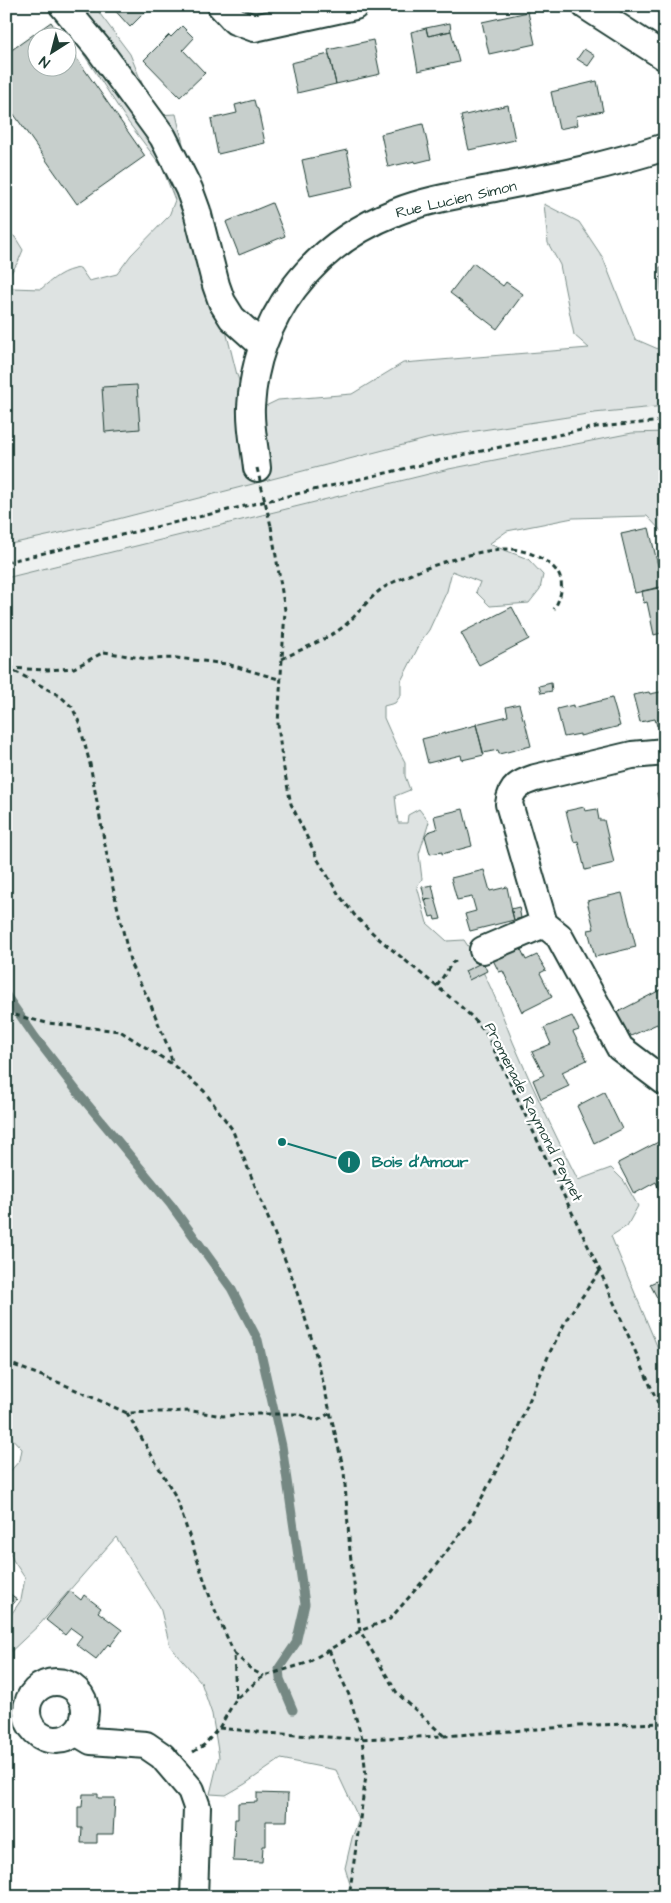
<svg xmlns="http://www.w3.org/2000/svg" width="671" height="1903" font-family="'Architects Daughter',sans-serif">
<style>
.built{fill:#eef1f0}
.green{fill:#dee3e2;stroke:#7e908b}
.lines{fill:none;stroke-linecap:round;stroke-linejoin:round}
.stream{stroke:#758883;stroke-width:9}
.building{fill:#c7cfcc;stroke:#1f3d34}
.minor-casing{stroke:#1f3d34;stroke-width:30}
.path{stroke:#1f3d34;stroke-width:3;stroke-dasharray:5 4;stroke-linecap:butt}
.minor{stroke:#fff;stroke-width:26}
.path-bridge{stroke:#1f3d34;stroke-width:3;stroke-dasharray:5 4;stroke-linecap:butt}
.labels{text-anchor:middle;stroke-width:4.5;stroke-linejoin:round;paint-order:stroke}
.street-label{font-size:15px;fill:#1f3d34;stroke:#fff}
.leader{fill:none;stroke:#0f766e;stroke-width:2}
.callout-dot{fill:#0f766e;stroke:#fff;stroke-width:2}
.mark-label{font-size:15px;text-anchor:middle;font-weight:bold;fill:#fff}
.callout-label{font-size:16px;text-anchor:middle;font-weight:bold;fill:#0f766e;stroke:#fff;stroke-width:4.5;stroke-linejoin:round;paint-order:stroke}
</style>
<rect width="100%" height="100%" fill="#fff"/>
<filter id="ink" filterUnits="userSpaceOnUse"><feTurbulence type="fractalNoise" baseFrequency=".02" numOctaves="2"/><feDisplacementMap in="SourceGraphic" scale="10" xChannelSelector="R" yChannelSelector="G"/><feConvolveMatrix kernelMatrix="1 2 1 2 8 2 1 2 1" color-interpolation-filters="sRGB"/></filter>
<g filter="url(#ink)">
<path class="built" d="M665,406V432L632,433L449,469L6,578V545L87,527L430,438L594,413Z"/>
<path class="green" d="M49,6H94L130,54L155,115L176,114L183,144L184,162L237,375L245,397V416L278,400L352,394L403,363L589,348L574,335L560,265L548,243L544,204L579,222L603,258L635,339L665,352V406L594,413L430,438L87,527L6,545V231L15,237L23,250L18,262L7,279L11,288L41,289C54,278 63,270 80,268L89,281L117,274L131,255L169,216L175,200L162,167L128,122L62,21Z
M665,432V535L647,516L573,518L507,531L489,544L528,559L543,575L540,589L529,603L490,606L476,592L480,582L452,571L447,591L429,630L423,638L401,681V695L395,703L384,706V718L396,745L405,762V776L410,790L395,796L398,823H407L408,815L419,809L429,822L419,854L422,879L417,886L427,923L447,941L464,940C486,971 499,1007 513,1042C533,1089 555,1135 578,1180L611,1168L624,1181L638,1206L627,1226L611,1236L665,1365V1897H354L345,1868L352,1838L359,1819L336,1770L281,1759L245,1784L226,1795L210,1794L219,1757L212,1714L201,1682L170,1646L160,1607L116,1537L40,1624L6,1656V1622L21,1600L25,1578L13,1560L6,1542V1476L20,1460L22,1449L6,1432V578L449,469L632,433Z"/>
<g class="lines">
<path class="stream" d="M6,995L35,1037L79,1094L171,1205L231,1288L258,1340L282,1446L305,1604L296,1643L279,1668L280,1679L293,1710"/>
</g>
<path class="building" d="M111,6H151L130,27Z
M528,12L535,44L489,54L482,22Z
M51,22L62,38H38V68H68V46L145,156L77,204L6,103V54Z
M450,23L451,31L428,36L426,28Z
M182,26L194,38L183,50L205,73L180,97L144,60L169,35L171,37Z
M426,28L428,36L451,31L459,62L418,71L411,32Z
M373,40L380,74L336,84L328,50Z
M584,49L595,56L588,66L577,59Z
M329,54L336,84L297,93L291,63Z
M597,81L603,111L576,116L578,125L559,129L551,92Z
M254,100L256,108L258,109L265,143L218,154L211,119L237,113L235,105Z
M508,105L515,140L469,150L461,116Z
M423,124L431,159L415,163V161L388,167L381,134Z
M347,150L354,186L310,196L302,160Z
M272,203L285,236L239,255L226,222Z
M473,263L503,286L506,282L523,294L497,329L450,293Z
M660,267H665V303H662Z
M137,385L140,429L105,432L102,387Z
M649,528L663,587L635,593L621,534Z
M665,586V632L654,635L647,602L644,603L642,591Z
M512,607L529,639L479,665L461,633Z
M551,683L552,691L541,693L539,686Z
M665,691V724L657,726L655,719L640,722L633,695L649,692L650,694Z
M612,698L620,726L580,736V734L564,737L557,709L573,705V708Z
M519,704L523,719L524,718L531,746L499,754L498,750L483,753L476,724L508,716L506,707Z
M476,725L484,755L462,760L461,755L428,763L422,739Z
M665,791V823L657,793Z
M584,807L585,811L597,809L599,820H604L614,863L585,870L578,841L574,842L566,811Z
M463,809L472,846L442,854V852L430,854L425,836L428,832L437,829L434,816Z
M484,870L490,891L507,887L514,920L470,931L465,914L476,911L472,897L457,900L451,878Z
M432,885L435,898L425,900L422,887Z
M622,893L636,947L595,957L588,930L594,929L587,901Z
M435,898L441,919L435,920L434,916L430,917L425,900Z
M519,907L521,918L514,920L511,909Z
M519,945L526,960L537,955L546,970L540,973L552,997L522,1012L503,971L499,972L492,958Z
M483,962L487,971L469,980L465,971Z
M662,989L665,994V1025L659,1027L657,1024L622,1040L610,1016Z
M572,1016L579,1030L573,1032L587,1060L562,1072L569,1086L541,1099L533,1080L544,1075L532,1052L551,1044L544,1028Z
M604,1092L622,1129L594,1143L577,1106Z
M664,1139L665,1193L660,1192L656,1182L634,1194L618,1163Z
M665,1277V1313L650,1284Z
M6,1591L17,1599L6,1613Z
M70,1591L81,1600L84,1595L101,1608L98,1612L122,1630L110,1646L108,1644L96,1659L76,1644L82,1636L71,1628L65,1635L46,1620Z
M6,1772L10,1774L8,1778L11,1779L6,1788Z
M257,1793L288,1794L287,1821H266V1846H263L262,1862L233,1861L235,1819H238V1803L257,1802Z
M83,1794H98V1798H115L113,1834H97V1843H81L82,1828H78V1807H82Z"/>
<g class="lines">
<g class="minor-casing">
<path id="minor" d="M63,6L98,48L163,137L189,189L197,211L216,285L222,302L232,318L262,345
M221,6L235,21L254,28L355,6
M586,6L665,57
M257,468C255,448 250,428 251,407C256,317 312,245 396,212C428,199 465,194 499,187C556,176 609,165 665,147
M544,924L559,936L620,1048L665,1082
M483,950L544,924L509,804C511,787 520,783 535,778L632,755L665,752
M27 1711a29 29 0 1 1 58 0a29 29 0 1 1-58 0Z
M76,1732L91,1741L146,1745L162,1756L191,1790L197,1807L194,1897"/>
</g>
<path class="path" d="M271,526L285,610L278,724L282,759L291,804L318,860L339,895L356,917L378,938L457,1003L472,1017L486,1033L600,1271L665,1419
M6,562L467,454L596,427L665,421
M282,659C301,649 326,640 343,627C359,614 370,595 388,585C415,570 481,547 512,549C527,551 542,557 553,567C566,579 562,596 554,609
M7,667L60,696L72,707L79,722L90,764L113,888L131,965L148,998L170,1052L172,1063
M9,668L48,670L74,668L104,652L147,659L177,658L227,664L282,680
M437,986L452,963L458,960
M6,1013L47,1023L120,1031L172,1064L204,1091L232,1129L292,1277L312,1340L322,1378L344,1471L350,1552L360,1631L397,1693L444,1736
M6,1362L65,1385L127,1413L192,1411L223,1416L248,1414H299L317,1421L330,1413
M127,1413L176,1497L212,1603L234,1653
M329,1650L349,1695L362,1738L366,1776L349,1897
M236,1698L234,1653L252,1670L264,1676
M219,1728L267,1733L356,1739L444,1736L592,1725L665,1723
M193,1752L204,1745L219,1728L236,1699L257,1681L264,1676L307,1663L360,1631L390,1619L430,1573L469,1522L513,1439L550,1352L568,1317L600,1271"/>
<use href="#minor" class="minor"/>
<path class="path-bridge" d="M257,468L271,526"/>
</g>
</g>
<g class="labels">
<g class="street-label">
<text transform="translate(456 199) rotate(-13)" y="5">Rue Lucien Simon</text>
<text transform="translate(534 1112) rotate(63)" y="5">Promenade Raymond Peynet</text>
</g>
</g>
<path class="leader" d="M282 1142L349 1162"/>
<g class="callout-dot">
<circle cx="282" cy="1142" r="5"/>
<circle cx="349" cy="1162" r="12"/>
</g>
<g class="mark-label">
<text x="349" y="1167">1</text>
</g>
<g class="callout-label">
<text x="420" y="1167">Bois d'Amour</text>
</g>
<rect width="671" height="1903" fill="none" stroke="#fff" stroke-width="25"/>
<rect x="12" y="12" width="646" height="1878" fill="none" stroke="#1f3d34" stroke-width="2" filter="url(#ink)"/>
<g transform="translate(52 52) rotate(216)"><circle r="24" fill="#ffffff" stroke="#a5b1ae"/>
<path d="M0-4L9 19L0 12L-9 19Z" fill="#1f3d34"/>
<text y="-8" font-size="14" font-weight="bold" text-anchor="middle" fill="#1f3d34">N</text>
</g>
</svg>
